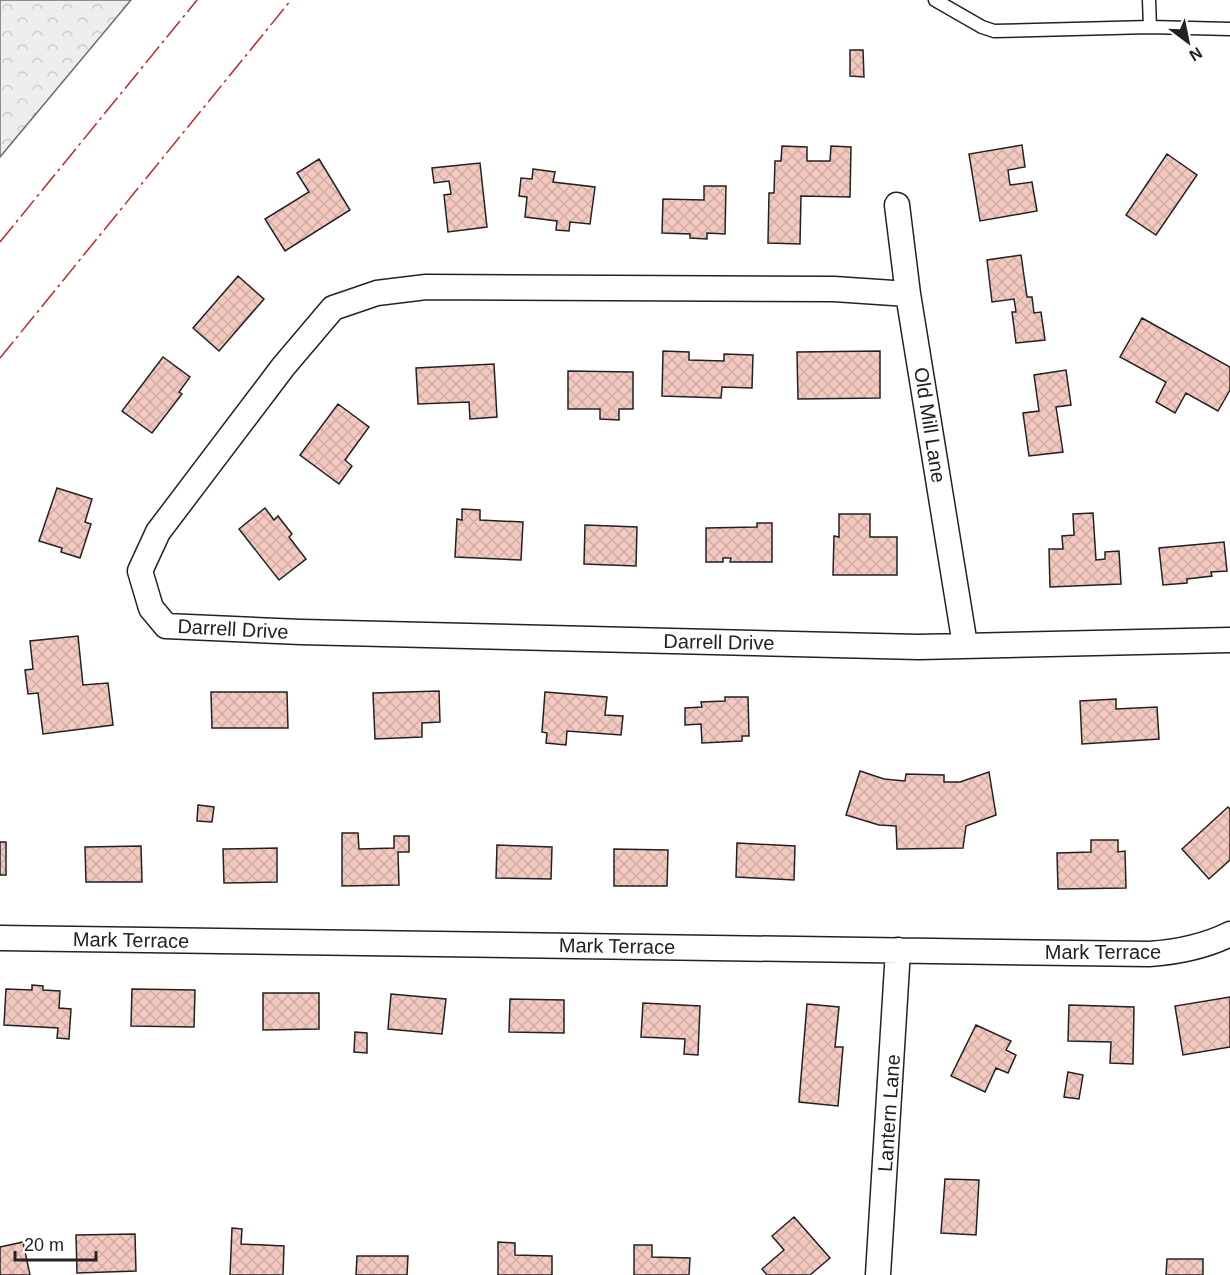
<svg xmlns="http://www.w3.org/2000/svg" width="1230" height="1275" font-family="Arial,sans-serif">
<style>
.forest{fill:url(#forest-crowns);stroke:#6f6f6f;stroke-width:1.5}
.building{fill:url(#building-cross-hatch);stroke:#222;stroke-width:1.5}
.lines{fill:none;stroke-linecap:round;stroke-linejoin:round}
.lane-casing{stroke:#222;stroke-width:15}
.street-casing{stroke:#222;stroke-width:27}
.lane{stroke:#fff;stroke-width:12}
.street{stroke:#fff;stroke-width:24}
.power{stroke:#c62828;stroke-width:1.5;stroke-dasharray:21 4.5 3 4.5;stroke-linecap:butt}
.labels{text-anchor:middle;stroke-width:4.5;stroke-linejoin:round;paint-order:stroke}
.street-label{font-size:20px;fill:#222;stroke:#fff}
</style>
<defs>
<pattern id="forest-crowns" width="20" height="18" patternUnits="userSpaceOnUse" patternTransform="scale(1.5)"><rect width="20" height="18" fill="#eee"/><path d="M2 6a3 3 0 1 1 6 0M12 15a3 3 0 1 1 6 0" fill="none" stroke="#ccc"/></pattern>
<pattern id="building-cross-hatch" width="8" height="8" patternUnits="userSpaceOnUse" patternTransform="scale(1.5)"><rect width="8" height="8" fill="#f3c9c0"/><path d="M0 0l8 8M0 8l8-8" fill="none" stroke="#d0aca5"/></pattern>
</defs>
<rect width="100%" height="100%" fill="#fff"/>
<path class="forest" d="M0,0H131L0,157Z"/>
<path class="building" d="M850,50H863L864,77L850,76Z
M1022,145L1025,167L1008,170L1010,185L1032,182L1037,211L980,221L969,154Z
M782,146L807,147V161H830L831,146L851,147L850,197L801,196L800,244L768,243L769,193H774L775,161H781Z
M1167,154L1197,175L1156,235L1126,215Z
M319,159L350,210L285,251L265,219L309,192L297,173Z
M480,163L487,227L448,232L444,195L451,194L449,181L434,183L432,168Z
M533,169L555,172L553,182L595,187L590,224L570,222L569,231L556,230L557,221L525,217L527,197L519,196L521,178L532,179Z
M704,186H726L725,234L707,233V239L690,238V234L662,233L663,199L704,200Z
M1021,255L1027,297H1032L1034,313L1041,312L1045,340L1016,343L1012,312H1016L1014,299L992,302L987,260Z
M238,276L264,299L219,351L193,328Z
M1142,318L1230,367V390L1218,411L1186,393L1175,413L1156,402L1166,382L1120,357Z
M663,351L689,352V360L724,361V354L753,355L752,388L722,387L721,398L662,396Z
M880,351V398L798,399L797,352Z
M163,357L190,377L179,392L182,394L152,433L122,411Z
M494,364L497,417L470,419L469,402L418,404L416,368Z
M1066,370L1071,405L1056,407L1063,452L1029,456L1023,413L1039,411L1034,375Z
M568,371L633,372V409H619V420L600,419V409H568Z
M338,404L369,427L345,460L352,466L339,484L300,455Z
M57,488L92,499L85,522L91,524L80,558L61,552L62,548L39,541Z
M265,508L274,520L278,516L292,534L289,537L306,559L279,580L239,529Z
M462,509L480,510V520L523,522L521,560L455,557L457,519L462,520Z
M1093,513L1096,560L1105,559V552L1119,551L1121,584L1050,587L1049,549H1063L1062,536L1074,535L1073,514Z
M839,514H870V537H897V575H833L834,536L839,537Z
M757,523H772V562H730L731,558H723V562H706V528L757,527Z
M585,525L637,527L636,566L584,564Z
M1224,542L1227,571L1211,572L1212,576L1187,579V583L1163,585L1159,548Z
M78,636L83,685L108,683L113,725L43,734L38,693L28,694L25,670L33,669L30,641Z
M439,691L440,722L422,723V737L375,739L373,693Z
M211,692H287L288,728H212Z
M545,692L607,697L605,715L623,716L621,735L567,731L566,745L546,743L547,733L542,732Z
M725,697H748L749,736H742V741L702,743L701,724L685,725V708L702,707L701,702L725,701Z
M1116,699V709L1157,707L1159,739L1082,744L1080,701Z
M860,771L884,779L905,781L906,774L944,775V782H960L989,772L996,815L966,826L963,848L897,849L896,826L879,825L846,815Z
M198,805L214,807L212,822L197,821Z
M1228,807L1230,809V860L1209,879L1182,849Z
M342,833H358L359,849L394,848V836H409V852H398L399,885L342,886Z
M1091,840H1118V852L1125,851L1126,888L1058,889L1057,853L1091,852Z
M0,842H6V875H0Z
M737,843L795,846L794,880L736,877Z
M497,845L552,847L551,879L496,878Z
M141,846L142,882H86L85,847Z
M277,848V882L224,883L223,849Z
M614,849L668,850L667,886H614Z
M32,985L43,986V990L60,991L59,1008L71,1009L69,1039L57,1038L58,1028L4,1025L6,989L32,990Z
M132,989L195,990L194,1027L131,1026Z
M263,993H319V1029L263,1030Z
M391,994L446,999L442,1034L388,1029Z
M1230,997V1047L1183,1055L1175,1006Z
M510,999L564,1000V1033L509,1032Z
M643,1003L700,1006L698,1055L684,1054L685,1039L641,1037Z
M807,1004L839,1007L835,1047H843L838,1106L799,1102Z
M1069,1005L1134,1007L1133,1064L1110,1063L1111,1042L1068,1041Z
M976,1025L1011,1041L1006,1050L1016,1055L1008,1073L996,1068L985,1092L951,1076Z
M355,1032L367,1033V1053L354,1052Z
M1068,1072L1083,1075L1079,1099L1064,1097Z
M945,1179L979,1180L976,1235L941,1233Z
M794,1217L830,1258L810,1275H767L762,1269L784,1250L772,1236Z
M232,1228L242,1229L241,1244L284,1246L283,1275H230Z
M135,1234L136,1271L77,1273L76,1235Z
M23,1242L30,1275H0V1247Z
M498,1242L515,1243V1255L552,1256V1275H498Z
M634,1245H652V1257L690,1258L689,1275H634Z
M357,1256H408L407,1275H356Z
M1167,1259H1203V1275H1166Z"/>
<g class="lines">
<g class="lane-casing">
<path id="lane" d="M935,0L982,27L994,31L1150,27L1230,29
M1149,0L1150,27"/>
</g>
<g class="street-casing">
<path id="street" d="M897,205L908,294L965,645
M908,294L834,289L426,287L377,293L333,308L283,367L158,532L140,571L151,608L166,626L301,632L919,647L1230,640
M0,938L1149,954C1178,952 1204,947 1230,934
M878,1275L898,950"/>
</g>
<use href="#lane" class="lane"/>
<use href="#street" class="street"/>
<path class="power" d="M0,242L197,0
M0,358L291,0"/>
</g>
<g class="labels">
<g class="street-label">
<text transform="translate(930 425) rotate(81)" y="7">Old Mill Lane</text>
<text transform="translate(233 629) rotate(3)" y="7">Darrell Drive</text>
<text transform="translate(719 642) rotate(1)" y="7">Darrell Drive</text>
<text transform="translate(131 940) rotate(1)" y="7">Mark Terrace</text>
<text transform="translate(617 946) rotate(1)" y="7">Mark Terrace</text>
<text x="1103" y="959">Mark Terrace</text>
<text transform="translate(889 1113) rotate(-86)" y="7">Lantern Lane</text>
</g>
</g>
<g transform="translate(1188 42) rotate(148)" stroke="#ffffff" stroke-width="4.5" paint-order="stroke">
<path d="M0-4.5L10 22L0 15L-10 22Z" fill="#222222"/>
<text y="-9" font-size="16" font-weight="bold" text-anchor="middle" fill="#222222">N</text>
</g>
<path d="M15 1251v9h81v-9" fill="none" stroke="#222222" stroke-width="3"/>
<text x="24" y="1251" font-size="18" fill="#222222" stroke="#ffffff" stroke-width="4.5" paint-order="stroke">20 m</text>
</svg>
